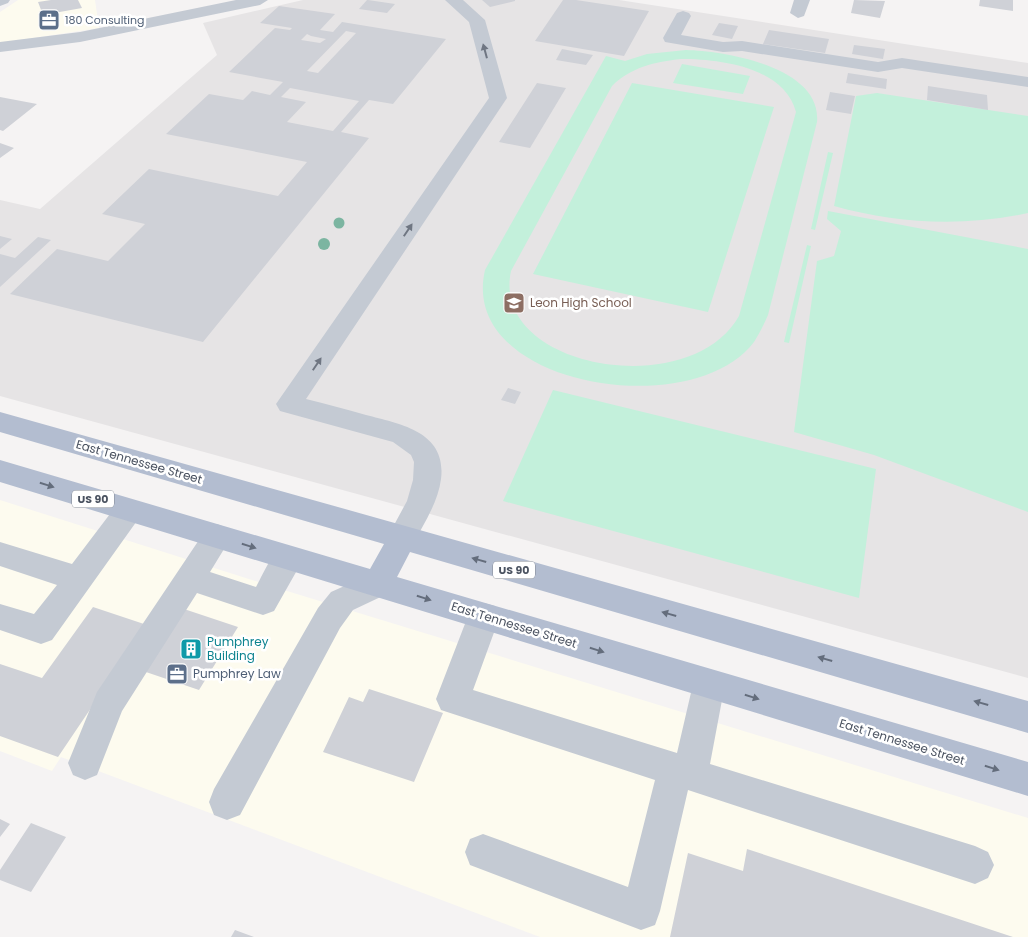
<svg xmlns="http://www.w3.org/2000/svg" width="1028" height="937" font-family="Poppins,sans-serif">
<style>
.commercial{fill:#fdfbef}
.education{fill:#e6e4e5}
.green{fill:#c3f0db;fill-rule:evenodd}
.building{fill:#cfd1d7;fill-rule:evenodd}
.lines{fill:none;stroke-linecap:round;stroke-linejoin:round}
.minor{fill:#c4cad3;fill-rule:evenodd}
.major{fill:#b3bdd0;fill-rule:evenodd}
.tree{fill:#7cb5a1}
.oneway{fill:#6f7682}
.oneway2{fill:#646d7c}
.labels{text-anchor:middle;stroke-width:5;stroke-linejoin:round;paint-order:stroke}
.far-service-label{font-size:11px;fill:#4e5e75;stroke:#fff;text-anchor:start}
.shield{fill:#fff;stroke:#808690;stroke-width:1}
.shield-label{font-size:11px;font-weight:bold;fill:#4a5260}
.education-label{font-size:12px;fill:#785e54;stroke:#fff;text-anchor:start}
.street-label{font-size:12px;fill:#4a5260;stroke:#fff}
.culture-label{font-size:12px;fill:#0d838f;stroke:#fff;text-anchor:start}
.service-label{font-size:12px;fill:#4e5e75;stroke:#fff;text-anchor:start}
</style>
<rect width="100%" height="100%" fill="#f5f3f3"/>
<path class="commercial" d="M18,0H95L99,28L0,43V12Z
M0,500L287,591L1028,818V937H540L61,757L52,771L0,751Z"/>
<path class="education" d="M303,0H619L1028,63V678L0,396V200L40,209L217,55L203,23Z"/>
<path class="green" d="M686,50C725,51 822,67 817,122L768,315C764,324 760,333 754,342C692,424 458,386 485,270L606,56L625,61L647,54ZM681,59C720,59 784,67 796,112L739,316C690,403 490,369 511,271L612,86C631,67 655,62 681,59Z
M682,64L750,76L743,94L673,83Z
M632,83L774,107L708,312L533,274Z
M877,93L1028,116V213C963,227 898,224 834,206L856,96Z
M828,152L833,153L815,230L811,229Z
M828,211L1028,249V512L874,455L794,432L817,261L834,256L841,231L827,219Z
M807,245L811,246L789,343L784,342Z
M553,390L876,469L859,598L503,501Z"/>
<path class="building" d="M51,0H78L82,8L43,15L38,2Z
M367,0H368L395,4L387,13L359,9Z
M482,0H515V1L490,7Z
M563,0H576L649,11L624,56L535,41Z
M854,0L885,1L880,18L851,13Z
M980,0H1013V11L979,6Z
M279,6L335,14L320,30L333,32L342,22L446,39L393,104L369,100L341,132L369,138L203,342L10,294L57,249L108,261L145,224L102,214L149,169L278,196L307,162L166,134L209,94L243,100L252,91L270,95L283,82L229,72L275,28L290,30L292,28L260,23ZM346,31L356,33L318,73L307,71ZM307,34L311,36L326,39L320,43L301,40ZM290,88L359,101L333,131L287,122L306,102L281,97Z
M719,23L738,26L732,39L712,35Z
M769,30L829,39L825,53L763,44Z
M854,45L885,49L883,59L852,54Z
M562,49L593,55L586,65L556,60Z
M848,73L887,79L886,89L846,83Z
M537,83L566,88L530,148L499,142Z
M928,86L987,95L988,110L927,100Z
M830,92L855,96L851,114L826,110Z
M0,97L37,104L3,131L0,130Z
M0,143L14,148L0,158Z
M0,236L12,239L0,249Z
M38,237L51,240L0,287V254L15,258Z
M508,388L521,392L515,404L501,400Z
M93,607L147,625L58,757L0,736V664L42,678Z
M184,609L238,627L199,690L143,671Z
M369,689L443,713L414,782L323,752L349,697L363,702Z
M0,819L10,824L0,837Z
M31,823L66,837L31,892L0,880V870Z
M747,849L1013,937H670L688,853L743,871Z
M235,930L254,937H231Z"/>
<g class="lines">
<path class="minor" d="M0,0H10L8,3L0,6Z
M236,0H268L260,5L80,42L0,52V42L80,32Z
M445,0H463L485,20L507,98L306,399C326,404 346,409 366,415C401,424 447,432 441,479C438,503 423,525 412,546L402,550L392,546L387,538L407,501L413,480L414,462L411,455L393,442L280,411L276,404L489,98L469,22Z
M794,0H810L804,16L798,18L790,13Z
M683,11L689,13L691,16L681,35L723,42L742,41L878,62L902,58L1028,77V87L902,68L878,72L742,51L723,52L665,42L663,38L677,13Z
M129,499L139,502L143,510L139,518L52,640L41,644L0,630V604L34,614L57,585L0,566V542L72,564L119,502Z
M217,524L227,528L232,536L210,572L256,587C267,568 274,541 299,549L304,558L274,611L263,615L197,593L122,711L97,775L85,780L73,775L68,763L97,692L207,528Z
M378,571L389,575L393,584L389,593L353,610L340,628L240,815L227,820L214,815L209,802L214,789L318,608L331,592Z
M484,603L495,606L500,616L473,690L677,753L693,684L697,673L709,669L721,673L725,684L710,764L975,846L988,852L994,865L988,878L975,884L688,790L660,911L655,925L641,930L470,865L465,852L470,839L483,834L628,887L655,780L441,710L436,699L468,616L473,606Z"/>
<path class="major" d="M0,412L1028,701V733L410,552L397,577L1028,762V796L0,482V460L370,569L384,544L0,432Z"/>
</g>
<g class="tree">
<circle cx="339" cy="223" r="5.5"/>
<circle cx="324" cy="244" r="6"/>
</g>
<defs><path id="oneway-solid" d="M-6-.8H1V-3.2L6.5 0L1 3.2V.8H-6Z" transform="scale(1.25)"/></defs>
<g class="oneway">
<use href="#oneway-solid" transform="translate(485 51) rotate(-105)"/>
<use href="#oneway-solid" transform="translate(408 230) rotate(-56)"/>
<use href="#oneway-solid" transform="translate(317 364) rotate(-56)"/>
</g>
<g class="oneway2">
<use href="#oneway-solid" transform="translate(47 485) rotate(17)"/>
<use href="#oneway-solid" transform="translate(249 546) rotate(17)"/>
<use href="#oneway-solid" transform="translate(479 560) rotate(-164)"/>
<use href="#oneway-solid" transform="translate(424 598) rotate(17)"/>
<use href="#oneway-solid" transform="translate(669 614) rotate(-164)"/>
<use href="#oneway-solid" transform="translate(597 650) rotate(17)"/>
<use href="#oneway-solid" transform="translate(825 659) rotate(-164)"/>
<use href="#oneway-solid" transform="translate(752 697) rotate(17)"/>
<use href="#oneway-solid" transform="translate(981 703) rotate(-164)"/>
<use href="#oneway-solid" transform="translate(992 768) rotate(17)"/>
</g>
<defs>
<g id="office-square" transform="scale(1.125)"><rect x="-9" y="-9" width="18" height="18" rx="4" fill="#5c6f8a" stroke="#fff"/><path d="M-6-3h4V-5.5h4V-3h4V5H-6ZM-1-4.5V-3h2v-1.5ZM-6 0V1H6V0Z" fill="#fff"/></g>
<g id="school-square" transform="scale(1.125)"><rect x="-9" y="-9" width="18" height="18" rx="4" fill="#8d6e63" stroke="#fff"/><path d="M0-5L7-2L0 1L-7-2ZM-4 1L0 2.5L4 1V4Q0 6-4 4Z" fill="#fff"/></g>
<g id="building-square" transform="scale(1.125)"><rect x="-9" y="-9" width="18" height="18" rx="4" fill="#0f9aa8" stroke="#fff"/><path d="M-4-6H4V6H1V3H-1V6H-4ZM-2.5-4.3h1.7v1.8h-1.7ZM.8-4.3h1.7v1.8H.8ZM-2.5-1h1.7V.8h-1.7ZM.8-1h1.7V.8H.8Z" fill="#fff"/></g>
</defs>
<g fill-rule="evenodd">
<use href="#office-square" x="49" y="20"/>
<use href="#school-square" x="514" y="303"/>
<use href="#building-square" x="191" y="649"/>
<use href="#office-square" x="177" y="674"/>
</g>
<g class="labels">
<g class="far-service-label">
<text x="65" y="24">180 Consulting</text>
</g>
<g class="shield">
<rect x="72" y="490.5" width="42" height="17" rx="4"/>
<rect x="493" y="561.5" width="42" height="17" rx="4"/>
</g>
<g class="shield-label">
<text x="93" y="503">US 90</text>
<text x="514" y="574">US 90</text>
</g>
<g class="education-label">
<text x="530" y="307">Leon High School</text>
</g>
<g class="street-label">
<text transform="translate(139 462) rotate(16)" y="4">East Tennessee Street</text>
<text transform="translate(514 625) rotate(17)" y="4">East Tennessee Street</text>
<text transform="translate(902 742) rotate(17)" y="4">East Tennessee Street</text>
</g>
<g class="culture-label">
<text x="207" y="646">Pumphrey<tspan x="207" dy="14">Building</tspan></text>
</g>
<g class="service-label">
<text x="193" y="678">Pumphrey Law</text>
</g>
</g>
</svg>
